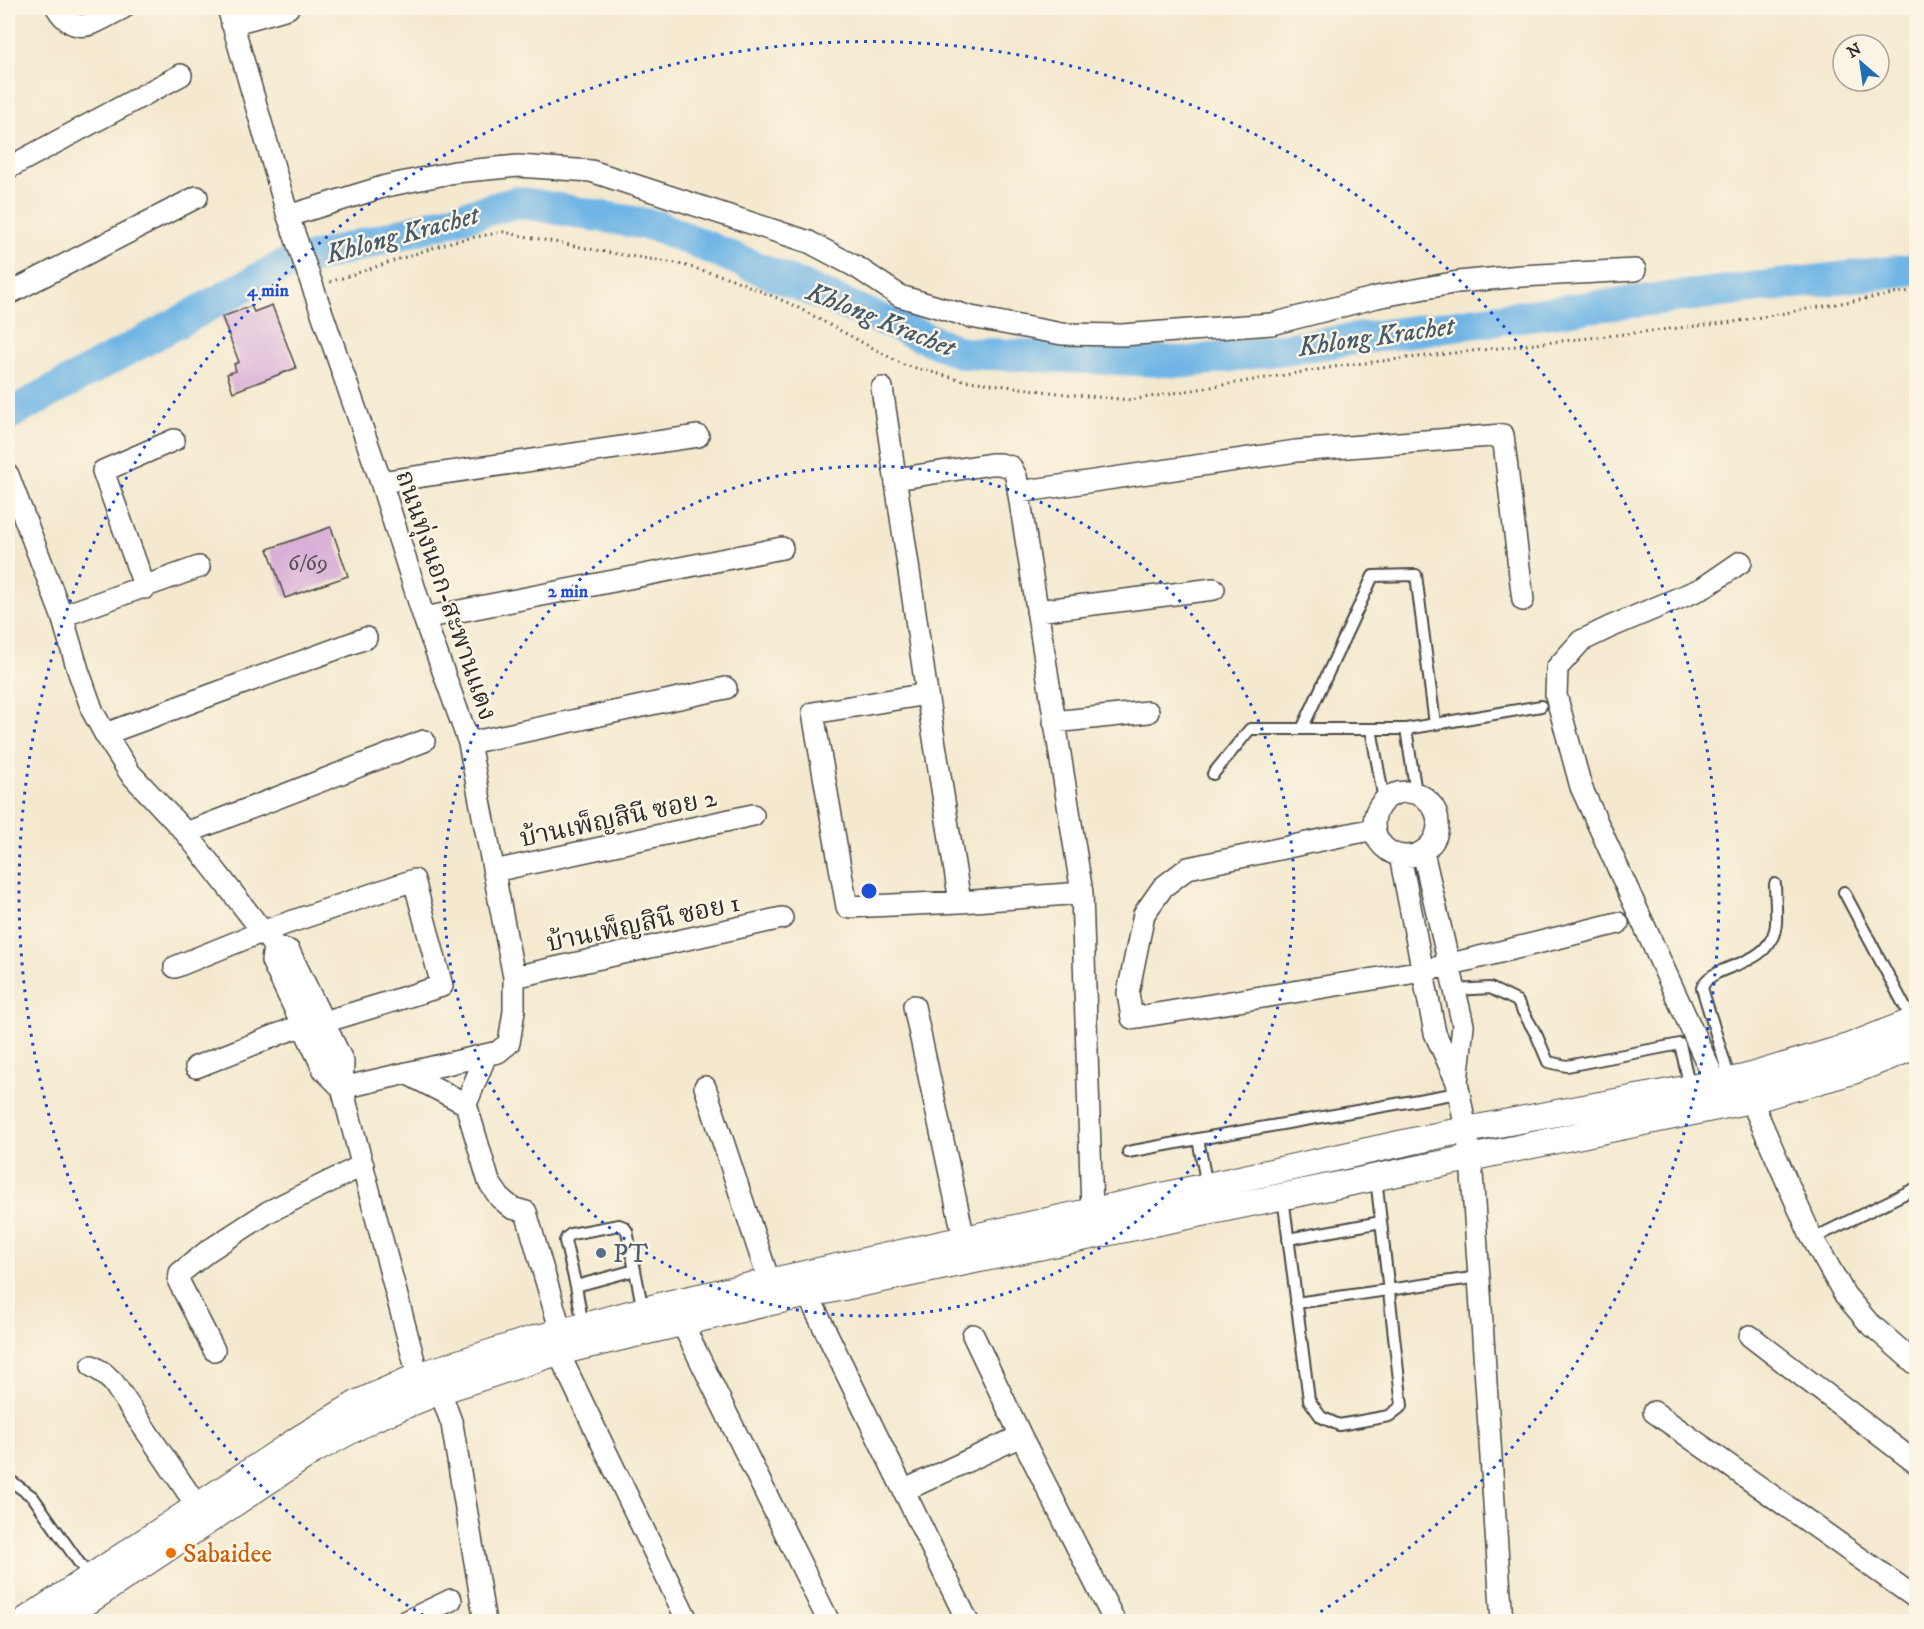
<svg xmlns="http://www.w3.org/2000/svg" width="1924" height="1629" font-family="'IM FELL DW Pica','Noto Serif Thai',serif">
<style>
.lines{fill:none;stroke-linecap:round;stroke-linejoin:round}
.river{stroke:#6fb5e5;stroke-width:32}
.building{fill:#d8afd7}
.service-casing{stroke:#494844;stroke-width:14}
.minor-casing{stroke:#494844;stroke-width:24}
.tertiary-casing{stroke:#494844;stroke-width:28}
.path{stroke:#494844;stroke-width:3;stroke-dasharray:1.5 4.5;stroke-linecap:butt}
.service{stroke:#fff;stroke-width:10}
.minor{stroke:#fff;stroke-width:21}
.tertiary{stroke:#fff;stroke-width:26}
.ring{fill:none;stroke:#1d4ed8;stroke-width:3;stroke-dasharray:3 6}
.service-dot{fill:#5c6f8a;stroke:#fcf5e5;stroke-width:2}
.food-dot{fill:#e8710a;stroke:#fcf5e5;stroke-width:2}
.labels{text-anchor:middle;stroke-width:5;stroke-linejoin:round;paint-order:stroke}
.number-label{font-size:22px;fill:#564c56}
.street-label{font-size:26px;fill:#2b2b2b;stroke:#fcf5e5}
.service-label{font-size:26px;fill:#4e5e75;stroke:#fcf5e5;text-anchor:start}
.food-label{font-size:26px;fill:#c56008;stroke:#fcf5e5;text-anchor:start}
.water-label{font-size:27px;font-style:italic;fill:#435b6c;stroke:#fcf5e5}
.centre{fill:#1d4ed8;stroke:#fcf5e5;stroke-width:3}
.ring-label{font-size:18px;text-anchor:middle;font-weight:bold;fill:#1d4ed8;stroke:#fcf5e5;stroke-width:5;stroke-linejoin:round;paint-order:stroke}
</style>
<rect width="100%" height="100%" fill="#fcf5e5"/>
<filter id="ink" filterUnits="userSpaceOnUse"><feTurbulence type="fractalNoise" baseFrequency=".0167" numOctaves="2"/><feDisplacementMap in="SourceGraphic" scale="12" xChannelSelector="R" yChannelSelector="G"/><feConvolveMatrix kernelMatrix="1 2 1 2 8 2 1 2 1" color-interpolation-filters="sRGB"/></filter>
<filter id="wash" filterUnits="userSpaceOnUse"><feTurbulence type="fractalNoise" baseFrequency=".008" numOctaves="4" result="noise"/><feDisplacementMap in="SourceGraphic" scale="24" xChannelSelector="R" yChannelSelector="G"/><feGaussianBlur stdDeviation="1.35" result="paint"/><feColorMatrix in="noise" values="0 0 0 0 0 0 0 0 0 0 0 0 0 0 0 0 0 1.4 0 .05"/><feComposite in="paint" operator="in"/></filter>
<g filter="url(#wash)">
<rect width="100%" height="100%" fill="#f4e9cf"/>
<g class="lines">
<path class="river" d="M8,415L280,267L517,202L657,226L962,353L1188,362L1581,308L1916,269"/>
</g>
<g id="blocks">
<path class="building" d="M272,305L296,368L233,392L227,374L236,371L234,364L239,362L222,317L251,306L254,312Z
M331,527L348,576L285,598L268,549Z"/>
</g>
</g>
<g filter="url(#ink)">
<use href="#blocks" fill-opacity="0" stroke="#494844" stroke-width="1.5"/>
<g class="lines">
<g class="service-casing">
<path id="service" d="M1302,729L1373,576L1416,575L1435,724
M1371,729L1384,800
M1406,729L1416,793
M1213,774L1250,729H1406L1541,706
M1844,892L1913,1022
M1455,990L1490,988L1517,1001L1537,1036L1548,1062L1567,1066L1680,1044L1690,1088
M1730,1080L1702,988C1711,962 1765,970 1775,930C1778,919 1775,896 1775,884
M1198,1139L1458,1093
M1128,1152L1198,1139L1207,1186
M1283,1197L1309,1400L1321,1417L1339,1425L1389,1416L1402,1406L1376,1178
M1288,1239L1381,1222
M1812,1239L1916,1188
M576,1286L635,1270
M1296,1303L1479,1277
M583,1326L576,1286L565,1241L567,1237L571,1234L619,1225L624,1227L627,1231L643,1310
M8,1479L33,1497L89,1577"/>
</g>
<g class="minor-casing">
<path id="minor" d="M57,8C77,40 96,21 123,8
M228,8L288,216L381,482L424,618L469,743L514,977V1011L509,1043L498,1052L342,1088
M232,24L288,8
M8,168L181,75
M288,216L386,186L455,172L518,166L591,171L809,242L858,268L900,296L971,317L1062,334L1122,335L1272,324L1377,297L1458,282L1521,276L1635,270
M8,294L197,197
M882,388L927,694L960,902
M8,475L62,616L78,670L93,712L105,734L130,773L186,833L274,946L289,951L343,1062L342,1088L418,1376
M896,479L991,464H1000L1011,467L1016,476L1082,893L1092,1211
M381,482L698,436
M1019,492L1296,451L1503,435L1523,600
M145,588L103,471L174,440
M1037,611L1214,589
M62,616L199,567
M424,618L782,548
M927,694L813,713L847,907L960,902L1082,893
M1054,722L1148,712
M105,734L366,638
M469,743L726,688
M1374 824a32 32 0 1 1 64 0a32 32 0 1 1-64 0Z
M1374,829L1188,868L1163,887L1144,914L1128,993L1132,1018L1423,971L1618,923
M186,833L424,741
M1423,852L1463,1025L1457,1082L1471,1158L1502,1622
M1400,856L1435,1033L1457,1082
M494,871L753,815
M274,946L272,961L324,1070L342,1088
M175,967L264,931L414,880L442,986L324,1022
M514,977L782,918
M914,1006L964,1239
M486,1055L466,1104L489,1182L500,1198L512,1208L526,1212L561,1332
M196,1067L302,1025
M406,1073L466,1104
M1716,1083L1581,787L1556,695L1557,668L1581,641L1610,627L1703,588L1741,562
M705,1087L769,1281
M1751,1100L1810,1234L1845,1295L1868,1322L1916,1364
M808,1295L968,1622
M682,1323L829,1622
M973,1335L1021,1436L1115,1622
M1750,1336L1916,1463
M214,1350L179,1282L180,1273L208,1251L268,1212L363,1165
M558,1352L688,1622
M92,1366L102,1372L113,1382L197,1506
M440,1391L452,1424L485,1622
M1654,1412L1916,1598
M905,1490L1021,1436
M405,1622L451,1600"/>
</g>
<g class="tertiary-casing">
<path id="tertiary" d="M23,1622L302,1437L358,1403L418,1376L530,1340L667,1304L1445,1134L1744,1078L1848,1047L1916,1020
M57,1622L311,1452L374,1418L440,1391L558,1352L771,1302L1751,1100L1853,1071L1916,1046"/>
</g>
<path class="path" d="M330,282L454,241L503,232L611,253L675,263L730,278L793,305L904,365L962,380L1065,394L1131,400L1346,365L1733,322L1916,290"/>
<use href="#service" class="service"/>
<use href="#minor" class="minor"/>
<use href="#tertiary" class="tertiary"/>
</g>
</g>
<g class="ring">
<circle cx="869" cy="891" r="425"/>
<path d="M431 1620A850 850 0 1 1 1307 1620"/>
</g>
<circle class="service-dot" cx="601" cy="1253" r="6"/>
<circle class="food-dot" cx="171" cy="1553" r="6"/>
<g class="labels">
<g class="number-label">
<text x="308" y="570">6/69</text>
</g>
<g class="street-label">
<text transform="translate(447 595) rotate(71)" y="9">ถนนทุ่งนอก-สะพานแตง</text>
<text transform="translate(618 817) rotate(-12)" y="9">บ้านเพ็ญสินี ซอย 2</text>
<text transform="translate(643 922) rotate(-12)" y="9">บ้านเพ็ญสินี ซอย 1</text>
</g>
<g class="service-label">
<text x="613" y="1262">PT</text>
</g>
<g class="food-label">
<text x="183" y="1562">Sabaidee</text>
</g>
<g class="water-label">
<text transform="translate(402 234) rotate(-15)" y="9">Khlong Krachet</text>
<text transform="translate(881 319) rotate(22)" y="9">Khlong Krachet</text>
<text transform="translate(1376 336) rotate(-8)" y="9">Khlong Krachet</text>
</g>
</g>
<circle cx="869" cy="891" r="9" class="centre"/>
<g class="ring-label">
<text x="268" y="296">4 min</text>
<text x="568" y="597">2 min</text>
</g>
<rect width="1924" height="1629" fill="none" stroke="#fcf5e5" stroke-width="30"/>
<g transform="translate(1861 63) rotate(331)"><circle r="28" fill="#fcf5e5" stroke="#a8a49b" stroke-width="1.5"/>
<path d="M0-4.5L10 22L0 15L-10 22Z" fill="#1f6fb2"/>
<text y="-9" font-size="16" font-weight="bold" text-anchor="middle" fill="#2b2b2b">N</text>
</g>
</svg>
